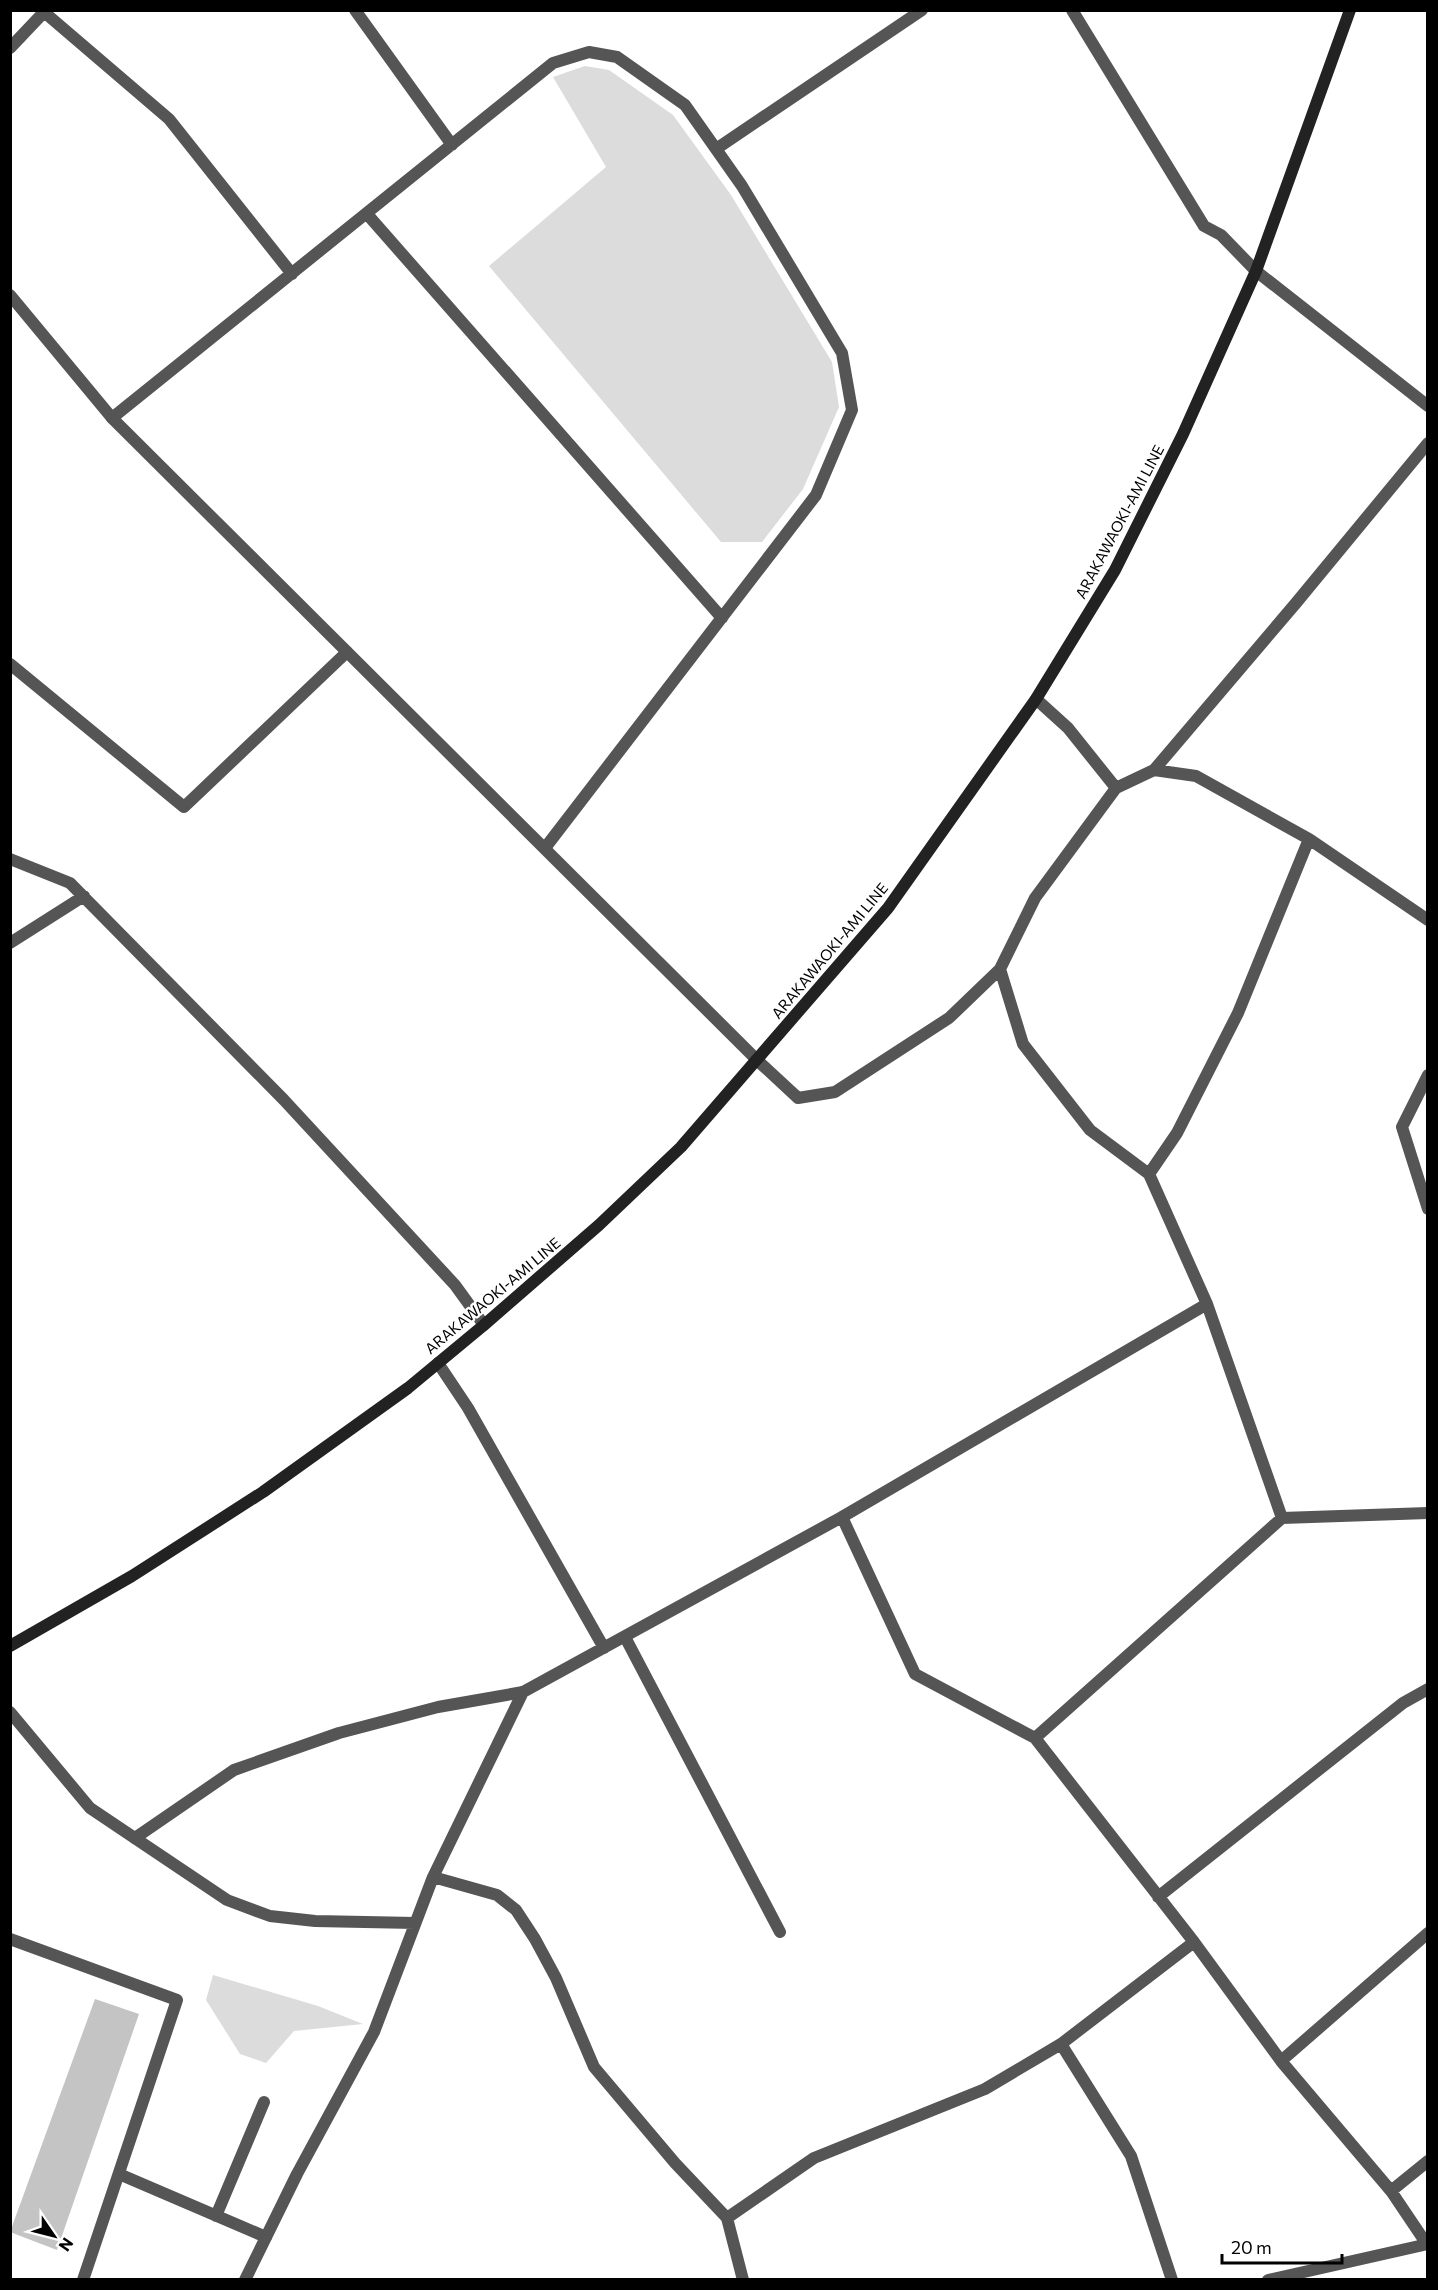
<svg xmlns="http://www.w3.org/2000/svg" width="1438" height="2290" font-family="Commissioner,sans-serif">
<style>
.green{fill:#dcdcdc}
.building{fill:#c4c4c4}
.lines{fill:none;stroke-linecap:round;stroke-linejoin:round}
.service{stroke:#555;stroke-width:12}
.minor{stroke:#555;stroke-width:12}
.tertiary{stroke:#555;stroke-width:12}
.secondary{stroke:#222;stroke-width:12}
.labels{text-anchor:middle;stroke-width:4.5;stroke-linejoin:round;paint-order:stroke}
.street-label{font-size:15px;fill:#000;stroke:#fff}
</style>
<rect width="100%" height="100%" fill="#fff"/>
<path class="green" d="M585,66L609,70L673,115L731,195L832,362L839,407L803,489L762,542H721L489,266L606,167L553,77Z
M213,1975L318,2006L363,2024L294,2031L266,2063L240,2054L206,2000Z"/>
<path class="building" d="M95,1999L139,2014L57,2250L10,2232Z"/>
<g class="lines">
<path class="service" d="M625,1637L780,1932
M135,1838L234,1770L339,1733L438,1707L523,1692
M10,1939L177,2000L83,2280
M119,2174L266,2237
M216,2216L264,2102"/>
<path class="minor" d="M355,10L452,145
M1072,10L1204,226L1221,235L1256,271L1428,406
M44,12L169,119L292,274
M10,48L46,10
M716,149L922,10
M367,214L722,618
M112,418L553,63L589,52L617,57L685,105L742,186L842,353L852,410L816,495L545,848
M10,664L184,807L347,652
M1036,699L1068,728L1116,788
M1154,770L1196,776L1309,839L1428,920
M10,859L70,883L284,1100L455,1285L484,1325
M10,943L84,896
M1000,969L1023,1044L1090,1130L1149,1174L1177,1133L1238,1013L1309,839
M758,1061L798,1098L835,1092L949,1018L1000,969L1035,898L1116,788L1154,770L1296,603L1428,443
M1428,1075L1402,1127L1428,1209
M1149,1174L1207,1304L1282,1518
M438,1363L468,1408L604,1648
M842,1517L1207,1304
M10,1712L90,1808L227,1900L270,1916L315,1921L415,1923
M1035,1738L1282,1518L1428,1513
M433,1877L497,1895L516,1910L535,1939L556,1978L594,2067L675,2163L727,2218L743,2280
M1158,1897L1403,1703L1428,1689
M1061,2044L1131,2156L1172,2280
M1281,2061L1428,1933
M1391,2191L1428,2161
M727,2218L814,2158L985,2089L1061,2044L1194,1942
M245,2280L297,2174L374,2032L433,1877L523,1692L842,1517L915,1674L1035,1738L1194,1942L1281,2061L1391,2191L1426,2243
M1268,2280L1428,2244"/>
<path class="tertiary" d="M10,295L112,418L758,1061"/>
<path class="secondary" d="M10,1646L132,1576L263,1492L408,1388L484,1325L599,1225L681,1147L888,908L1036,699L1115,570L1183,434L1256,271L1350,10"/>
</g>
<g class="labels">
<g class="street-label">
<text transform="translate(1120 522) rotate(-62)" y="5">ARAKAWAOKI-AMI LINE</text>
<text transform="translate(830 951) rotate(-50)" y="5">ARAKAWAOKI-AMI LINE</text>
<text transform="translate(493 1296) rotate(-40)" y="5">ARAKAWAOKI-AMI LINE</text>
</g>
</g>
<rect width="1438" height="2290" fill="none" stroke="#000000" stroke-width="24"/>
<g transform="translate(54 2236) rotate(125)" stroke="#ffffff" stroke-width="4.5" paint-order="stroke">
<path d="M0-4.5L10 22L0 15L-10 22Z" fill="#000000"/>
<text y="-9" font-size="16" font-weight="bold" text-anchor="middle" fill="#000000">N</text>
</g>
<path d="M1222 2254v9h120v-9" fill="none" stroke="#000000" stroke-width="3"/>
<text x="1231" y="2254" font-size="18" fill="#000000" stroke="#ffffff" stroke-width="4.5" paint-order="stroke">20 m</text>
</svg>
